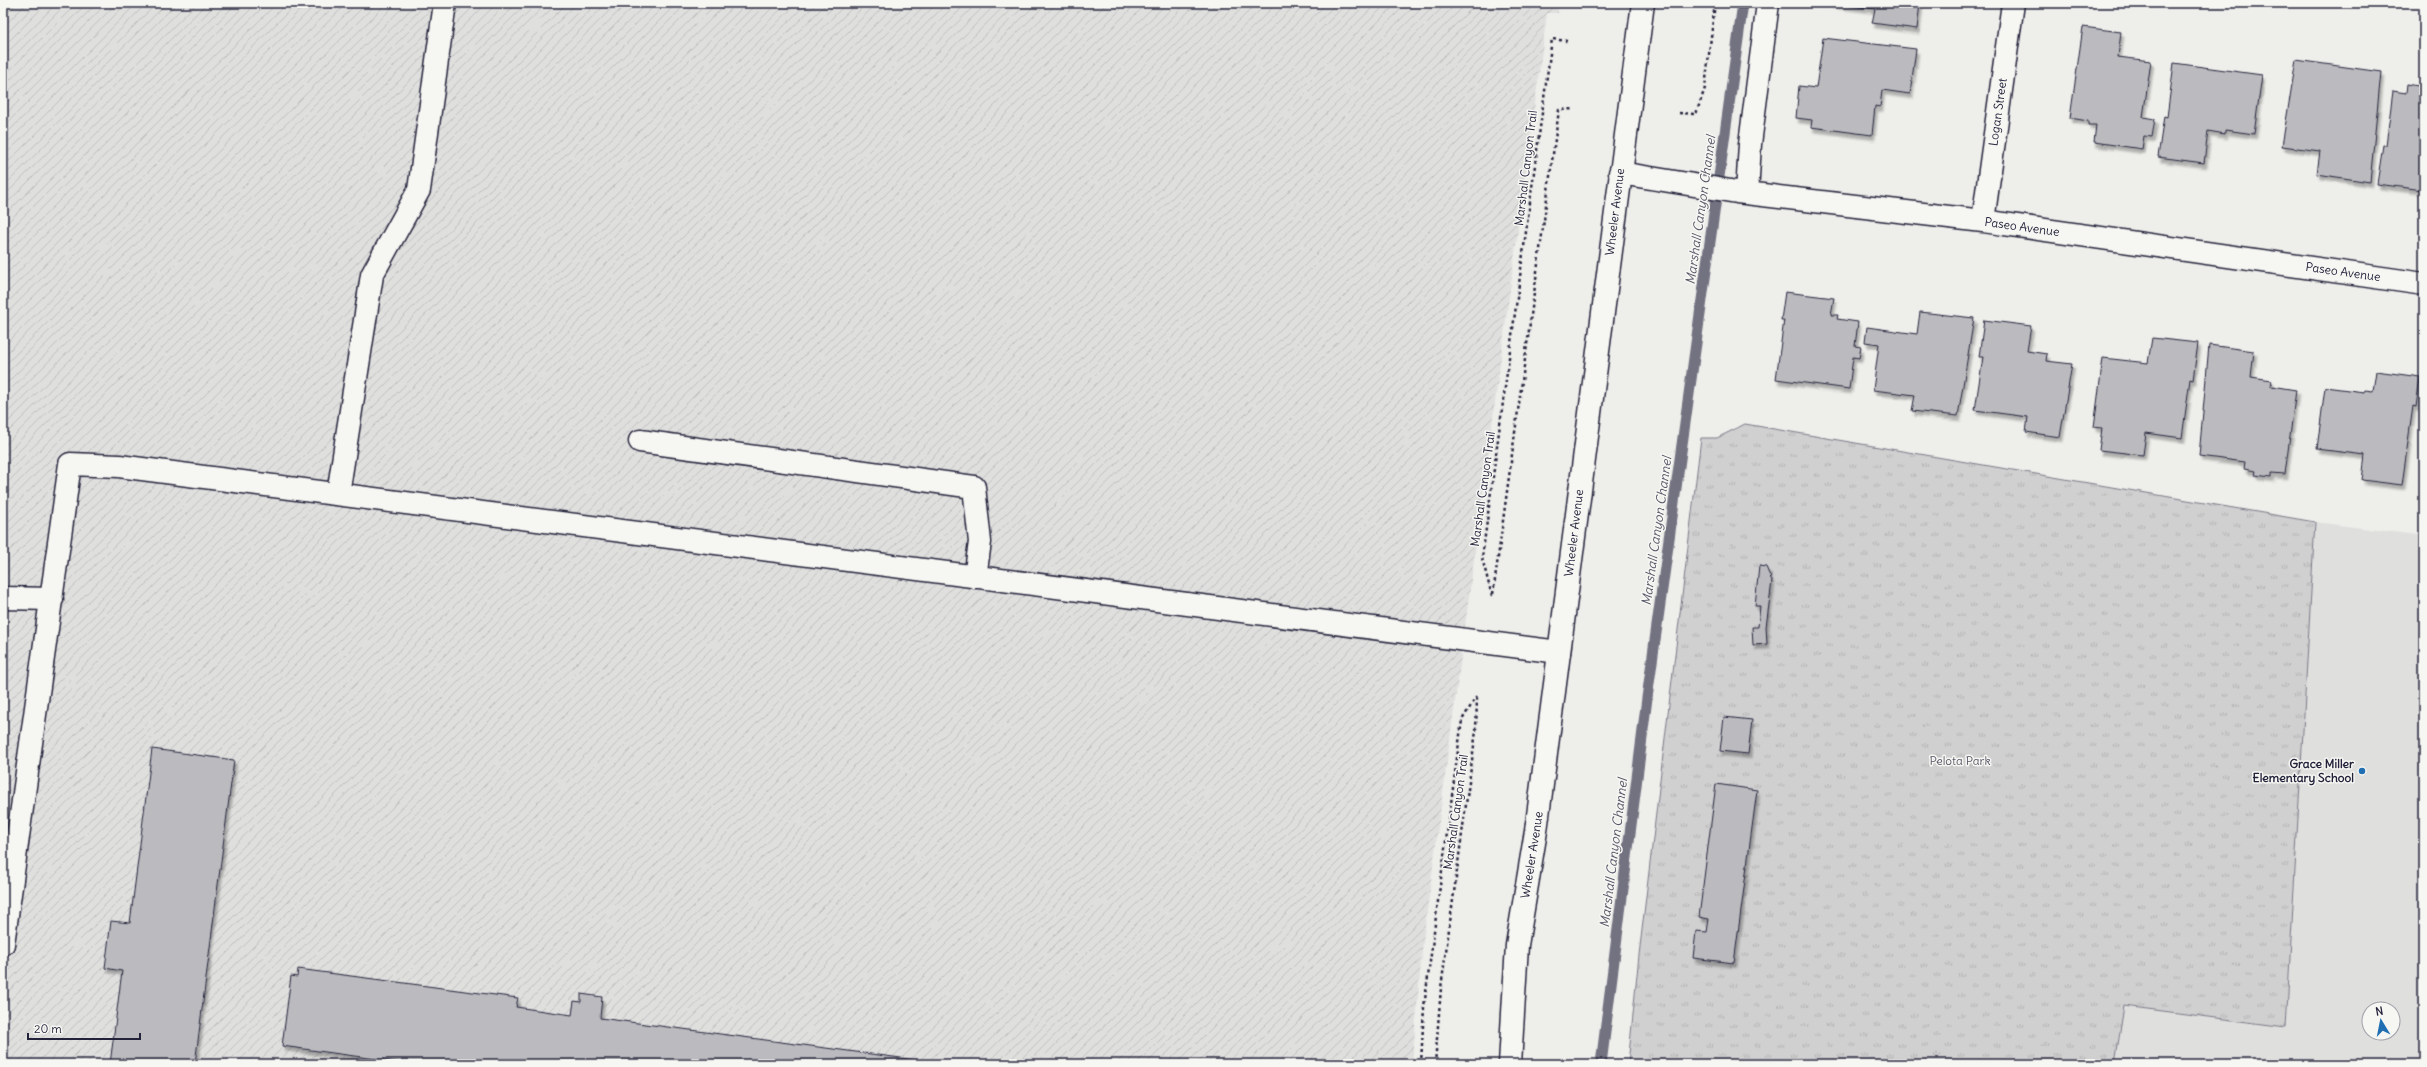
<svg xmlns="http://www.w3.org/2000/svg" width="2427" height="1067" font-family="Delius,sans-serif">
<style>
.built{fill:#dfdfde;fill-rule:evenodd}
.industrial{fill:url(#industrial-furrows)}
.park{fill:url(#park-tufts);stroke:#797986}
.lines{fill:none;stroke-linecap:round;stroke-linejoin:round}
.stream{stroke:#727281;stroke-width:11}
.building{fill:#bbbbbf;stroke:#22223b;filter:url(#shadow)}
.minor-casing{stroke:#22223b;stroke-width:25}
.major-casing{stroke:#22223b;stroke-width:25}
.path{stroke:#22223b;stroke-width:2.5;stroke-dasharray:3 3;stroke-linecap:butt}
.minor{stroke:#f6f6f2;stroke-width:22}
.major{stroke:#f6f6f2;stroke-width:22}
.poi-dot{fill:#1f6fb2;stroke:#f6f6f2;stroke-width:1.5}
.labels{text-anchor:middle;stroke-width:3;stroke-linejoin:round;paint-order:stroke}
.street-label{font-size:12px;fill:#22223b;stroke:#f6f6f2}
.park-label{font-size:12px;fill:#565668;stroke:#f6f6f2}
.poi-label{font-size:12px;font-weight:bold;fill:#22223b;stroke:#f6f6f2;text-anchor:end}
.water-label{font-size:13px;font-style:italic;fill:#575769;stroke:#f6f6f2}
</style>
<defs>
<pattern id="industrial-furrows" width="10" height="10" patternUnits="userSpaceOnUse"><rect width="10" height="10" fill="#dfdfde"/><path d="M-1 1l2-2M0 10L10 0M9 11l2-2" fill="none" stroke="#bfbfbf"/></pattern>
<pattern id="park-tufts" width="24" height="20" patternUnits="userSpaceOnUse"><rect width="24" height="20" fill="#d0d0d1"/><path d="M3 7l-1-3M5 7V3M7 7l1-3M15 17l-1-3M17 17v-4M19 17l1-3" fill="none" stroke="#b2b2b4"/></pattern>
<filter id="shadow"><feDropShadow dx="2.5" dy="4.5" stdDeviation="1" flood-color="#0004"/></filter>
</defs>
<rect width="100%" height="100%" fill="#eeeeeb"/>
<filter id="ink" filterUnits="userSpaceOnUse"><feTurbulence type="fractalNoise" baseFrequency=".025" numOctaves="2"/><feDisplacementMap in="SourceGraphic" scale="8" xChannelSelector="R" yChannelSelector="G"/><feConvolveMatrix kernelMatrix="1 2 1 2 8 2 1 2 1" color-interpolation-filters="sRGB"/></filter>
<g filter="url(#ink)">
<path class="built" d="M2315,522L2424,536V1064H2115L2123,1006L2286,1027ZM2369,1009H2393V1033H2369Z"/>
<path class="industrial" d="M3,3H1559L1558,13H1547L1423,941L1412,1064H3Z"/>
<path class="park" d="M1745,424L2315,522L2286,1027L2124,1006L2115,1064H1628L1639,955L1701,438H1717Z"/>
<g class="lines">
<path class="stream" d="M1601,1064L1647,698L1743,3"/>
</g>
<path class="building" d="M1829,3H1920L1917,29L1872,23L1875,9Z
M2083,27L2121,32L2118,57L2151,61L2143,117L2155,119L2152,137L2144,136L2142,149L2094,142L2096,125H2088V121L2070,118Z
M1823,38L1916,49L1910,94L1882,90L1880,107L1875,106L1872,135L1811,127L1812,120L1796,118L1799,86L1816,88Z
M2296,60L2381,72L2370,182L2317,174L2320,151L2282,146Z
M2174,63L2262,75L2254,134L2225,130V134L2208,131L2204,163L2158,157L2164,116L2167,117Z
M2407,84L2424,87L2423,190L2377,184L2383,145H2386L2393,91L2406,93Z
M1785,292L1834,298L1831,315H1838L1837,319L1858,322L1855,346L1861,347L1859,358L1853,357L1849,389L1776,379L1784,320H1781Z
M1920,312L1974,318L1958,416L1912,411L1915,395L1873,390L1879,344L1865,342L1867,327L1917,334Z
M1984,320L2031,326L2027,351L2047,354L2046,361L2072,364L2060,437L2026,432L2028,417L1975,410L1983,357H1979Z
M2152,338L2198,343L2193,380L2190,379L2182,438L2146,433L2143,455L2099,450L2102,428L2094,427L2103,358L2148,363Z
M2209,345L2254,351L2251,377L2272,380L2271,386L2296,390L2285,474L2272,473V477L2255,475L2256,471L2244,469L2245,462L2199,456Z
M2376,371L2420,377L2416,407L2413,406L2402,485L2362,480L2365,455L2317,449L2325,387L2364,392L2365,390L2373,391Z
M2424,446V470L2421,469Z
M1759,566L1766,567L1772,581L1766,627L1767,644L1753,645L1752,627H1758L1760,606H1755Z
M1724,717L1752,720L1748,754L1720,751Z
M152,749L234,760L195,1064H110L122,971L105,968L111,921L130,923Z
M1716,784L1757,790L1734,963L1693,958L1696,931L1707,932L1709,919L1699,917Z
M298,969L518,998L516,1007L572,1015L574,1001L581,1002V994L602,997L600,1018L946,1064H412L282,1046L291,976L297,977Z"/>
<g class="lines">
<g class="minor-casing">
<path id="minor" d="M1620,173L1737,192L1983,221L2424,284
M1747,193L1750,144L1768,3
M1983,221L2013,3
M640,441L974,487L980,542L975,577
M338,494L372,275L419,190L445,3
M3,598L52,599
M3,944L70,464L119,466L1559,652"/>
</g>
<g class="major-casing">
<path id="major" d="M1510,1064L1517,945L1536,831L1643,3"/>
</g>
<path class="path" d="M1679,113L1696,114L1705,88L1715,3
M1493,594L1559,110L1574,109
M1492,596L1482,558L1552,39L1567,41
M1421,1064L1424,1007L1462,720L1477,696
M1435,1064L1441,988L1476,731L1477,697"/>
<use href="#minor" class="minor"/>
<use href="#major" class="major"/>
</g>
</g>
<circle class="poi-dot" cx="2362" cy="771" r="4"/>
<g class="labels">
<g class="street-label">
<text transform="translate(1998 112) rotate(-82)" y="4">Logan Street</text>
<text transform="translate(1526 168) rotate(-83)" y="4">Marshall Canyon Trail</text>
<text transform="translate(1615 212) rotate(-83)" y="4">Wheeler Avenue</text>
<text transform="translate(2022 227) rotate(8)" y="4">Paseo Avenue</text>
<text transform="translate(2343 272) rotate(8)" y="4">Paseo Avenue</text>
<text transform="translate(1483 489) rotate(-82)" y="4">Marshall Canyon Trail</text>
<text transform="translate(1574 533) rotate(-83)" y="4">Wheeler Avenue</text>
<text transform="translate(1456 812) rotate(-82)" y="4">Marshall Canyon Trail</text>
<text transform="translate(1532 855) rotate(-81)" y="4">Wheeler Avenue</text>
</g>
<g class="park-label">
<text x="1960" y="765">Pelota Park</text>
</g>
<g class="poi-label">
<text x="2354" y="768">Grace Miller<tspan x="2354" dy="14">Elementary School</tspan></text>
</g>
<g class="water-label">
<text transform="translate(1700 210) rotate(-82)" y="5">Marshall Canyon Channel</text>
<text transform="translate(1656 531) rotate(-82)" y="5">Marshall Canyon Channel</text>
<text transform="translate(1613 853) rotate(-83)" y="5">Marshall Canyon Channel</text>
</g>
</g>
<rect width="2427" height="1067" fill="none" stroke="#f6f6f2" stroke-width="16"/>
<rect x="8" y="8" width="2411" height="1051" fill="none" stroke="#22223b" stroke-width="1.5" filter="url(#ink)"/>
<g transform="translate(2381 1021) rotate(350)"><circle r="19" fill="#f6f6f2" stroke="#a1a1a9"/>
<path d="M0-3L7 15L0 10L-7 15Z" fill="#1f6fb2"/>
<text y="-6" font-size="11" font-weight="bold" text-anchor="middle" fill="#22223b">N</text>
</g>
<path d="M28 1033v6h112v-6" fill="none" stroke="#22223b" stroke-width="2"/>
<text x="34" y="1033" font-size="12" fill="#22223b" stroke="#f6f6f2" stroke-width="3" paint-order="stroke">20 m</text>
</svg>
